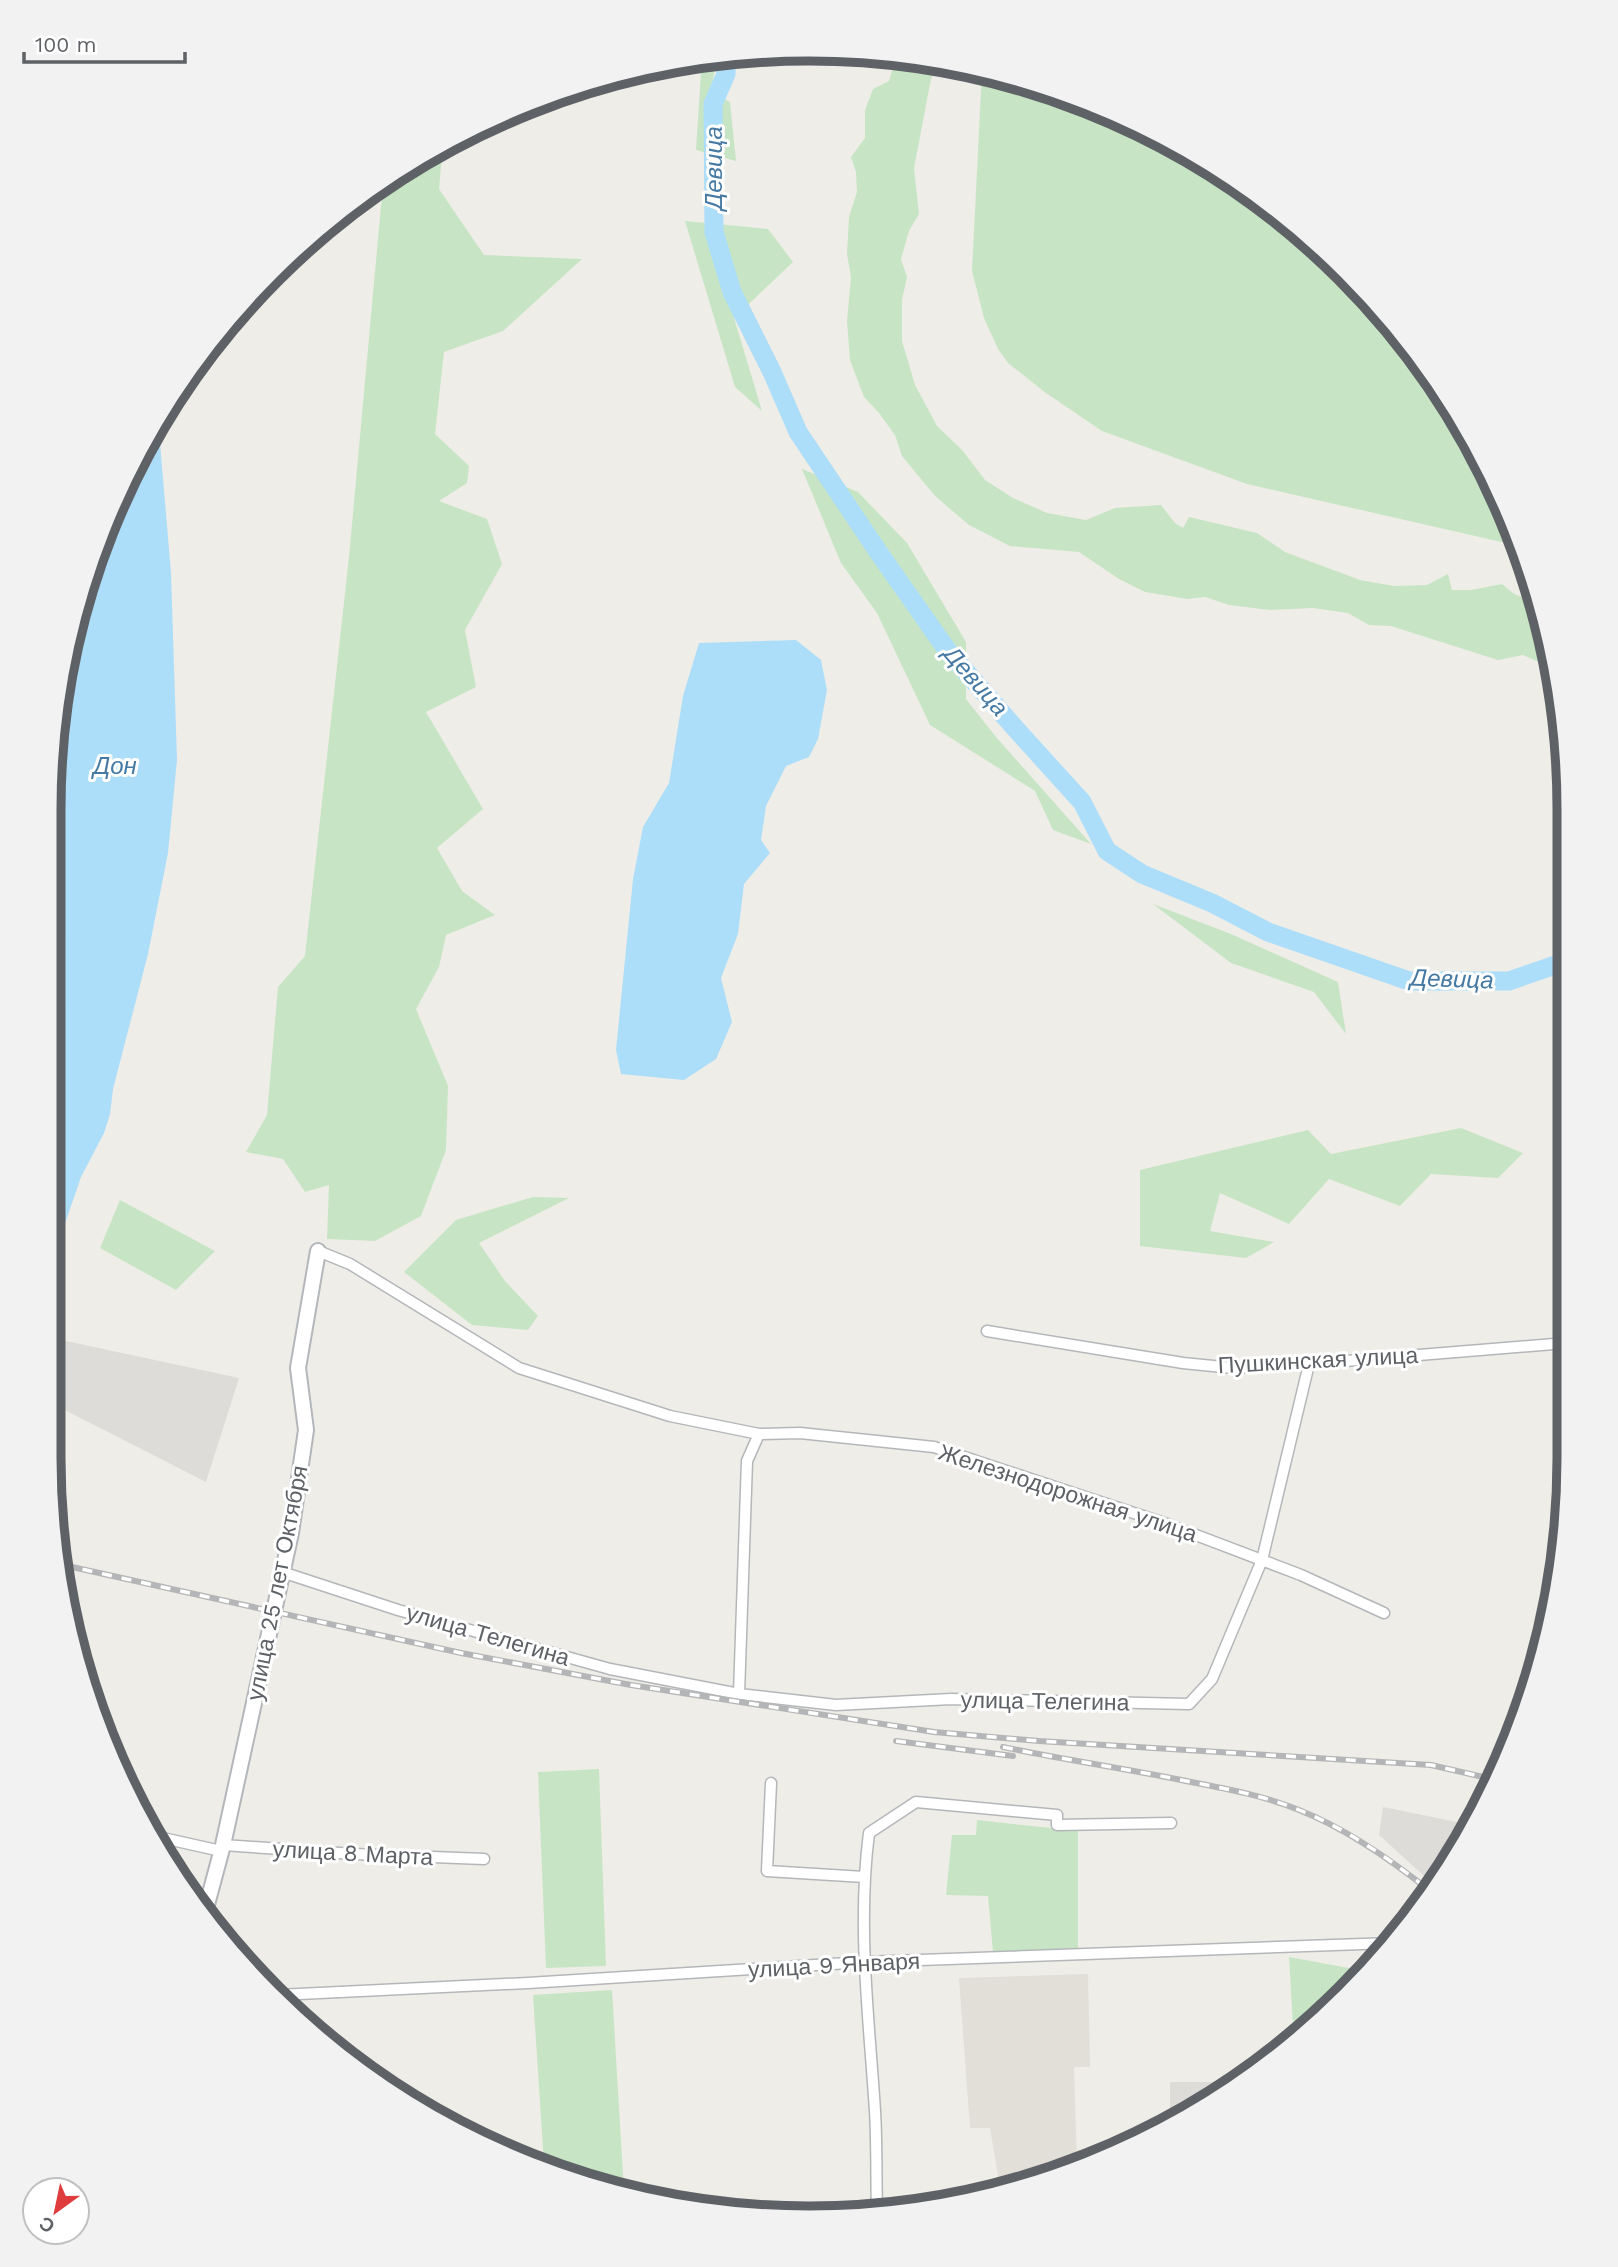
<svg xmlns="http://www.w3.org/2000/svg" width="1618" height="2267" font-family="'Work Sans',sans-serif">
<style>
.industrial{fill:#dedcd9}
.education{fill:#e2ded8}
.green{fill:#c7e5c5}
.water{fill:#acdefa}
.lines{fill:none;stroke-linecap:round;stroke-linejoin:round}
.river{stroke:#acdefa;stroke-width:19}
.street-casing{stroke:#b4b7ba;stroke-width:13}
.secondary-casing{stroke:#b3b6ba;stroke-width:18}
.street{stroke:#fff;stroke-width:10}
.secondary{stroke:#fff;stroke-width:14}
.rail-casing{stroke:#b4b5b6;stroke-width:6}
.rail{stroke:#fff;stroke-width:3.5;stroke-dasharray:10;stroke-linecap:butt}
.labels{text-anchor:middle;stroke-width:6;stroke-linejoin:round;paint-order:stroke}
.street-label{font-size:23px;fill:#5e6266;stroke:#fff}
.water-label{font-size:24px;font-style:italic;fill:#467aa3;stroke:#fff}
.rim{fill:none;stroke:#5e6266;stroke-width:9}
</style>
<rect width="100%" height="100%" fill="#efede7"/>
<path class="industrial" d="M66,1341L239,1378L206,1482L49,1402V1388Z
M1383,1807L1472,1825L1434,1885L1379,1835Z
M1170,2082H1237V2085L1170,2123Z"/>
<path class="education" d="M1088,1974L1090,2067H1074L1077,2166L1000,2187L990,2128H970L959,1978Z"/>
<path class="green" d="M717,55L711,92L730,102L736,161L696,150L702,57Z
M896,57L938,64L931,79L914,168L919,214L909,231L901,259L907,277L902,300V341L915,385L937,426L963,451L985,480L1013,498L1047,513L1086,520L1115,508L1161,505L1175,523L1183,528L1189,517L1257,533L1285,552L1360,580L1394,586L1427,585L1448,574L1452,590H1471L1502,584C1512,592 1519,601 1532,595L1551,667L1523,655L1498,660L1391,626L1369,625L1348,613L1313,608L1270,610L1229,605L1205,597L1187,599L1145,592L1119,579L1079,552L1010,546L969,525L935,496L902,456L895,435L879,413L864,397L850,360L847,321L851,277L847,254L849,217L857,192L856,172L851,157L865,138V110L873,89L889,81Z
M982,71L1006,75L1145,128L1272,206L1381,308L1441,387L1511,518L1519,546L1247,484L1102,431L1046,393L1008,363L998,349L984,318L972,271Z
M443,144L439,189L484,255L582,259L503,331L444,352L435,434L469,466L467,483L439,501L487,519L502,564L465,630L476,687L426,712L483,809L437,848L462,891L495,915L446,935L439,967L416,1009L448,1086L446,1150L421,1216L375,1241L327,1239L329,1185L305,1192L283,1159L246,1152L267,1115L278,987L305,956L349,557L383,184L429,151Z
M685,221L768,229L793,262L734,318L762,411L735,387Z
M802,469L858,492L907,543L966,642V699L996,737L1091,844L1053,830L1035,791L930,725L877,613L841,563Z
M1153,904L1231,934L1338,982L1346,1034L1314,992L1231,963Z
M1461,1128L1523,1153L1498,1178L1431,1174L1400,1206L1329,1179L1289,1224L1220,1193L1210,1231L1274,1242L1246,1258L1140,1246V1170L1308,1130L1331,1154Z
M533,1197L569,1198L479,1243L505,1281L538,1316L528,1330L472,1325L404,1272L456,1220Z
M120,1200L215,1251L176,1290L100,1248Z
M599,1769L606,1966L546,1968L538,1772Z
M977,1820L1078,1831V1949L993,1952L988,1896L946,1895L952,1835H976Z
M1289,1957L1365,1971L1310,2030L1294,2042Z
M612,1990L624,2191L544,2164L533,1995Z"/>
<path class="water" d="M158,419L171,573L177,760L168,853L148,954L113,1089L110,1114L104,1133L81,1177L49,1270V809L64,660L107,519L151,429Z
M796,640L821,660L827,690L818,739L809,757L786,766L766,806L761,840L770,853L744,884L738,934L721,978L732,1022L716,1059L684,1080L621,1074L616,1050L633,879L643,827L669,783L683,696L699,643Z"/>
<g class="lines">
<path class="river" d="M726,55V74L713,104L714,232L732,292L772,372L798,432L879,553L947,650L1014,727L1082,802L1107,851L1142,874L1212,903L1268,932L1409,981H1509L1564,962"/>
<g class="street-casing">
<path id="street" d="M318,1251L350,1264L519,1368L670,1416L759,1434L800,1433L934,1447L1167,1524L1301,1575L1384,1613
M987,1331L1183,1363L1233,1368L1309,1364L1566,1343
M282,1572L398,1610L610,1669L739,1694L836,1705L951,1699L1189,1704L1212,1679L1262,1560L1309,1364
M739,1694L747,1461L759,1434
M771,1783L767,1871L864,1877
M154,1836L221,1851
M223,1845L354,1854L484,1859
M278,1995L528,1983L864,1962L1391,1943
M877,2213C876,2179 877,2145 875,2111C869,2018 857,1926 869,1833L916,1802L1057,1815V1825L1171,1823"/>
</g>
<g class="secondary-casing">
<path id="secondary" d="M205,1912L223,1845L291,1533L306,1430L298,1368L318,1251"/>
</g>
<use href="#street" class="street"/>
<use href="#secondary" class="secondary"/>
<g class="rail-casing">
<path id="rail" d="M63,1565L461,1653L631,1685L934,1732L1039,1741L1431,1765L1496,1780
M896,1741L1013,1756
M1003,1747C1065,1760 1129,1769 1191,1782C1228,1789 1265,1796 1299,1810C1347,1829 1390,1859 1430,1891"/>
</g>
<use href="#rail" class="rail"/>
</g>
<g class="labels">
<g class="street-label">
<text transform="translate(1318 1360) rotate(-3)" y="8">Пушкинская улица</text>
<text transform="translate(1068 1493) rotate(18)" y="8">Железнодорожная улица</text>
<text transform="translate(277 1583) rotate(-79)" y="8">улица 25 лет Октября</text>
<text transform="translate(488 1635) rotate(16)" y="8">улица Телегина</text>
<text transform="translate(1045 1701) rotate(1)" y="8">улица Телегина</text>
<text transform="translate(353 1853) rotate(3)" y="8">улица 8 Марта</text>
<text transform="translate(834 1965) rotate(-3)" y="8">улица 9 Января</text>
</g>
<g class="water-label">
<text transform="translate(714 168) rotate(-90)" y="8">Девица</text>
<text transform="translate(976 681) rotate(49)" y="8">Девица</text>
<text x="115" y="774">Дон</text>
<text transform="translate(1452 979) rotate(2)" y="8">Девица</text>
</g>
</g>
<path d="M0 0H1618V2267H0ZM809 61H809A748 748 0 0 1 1557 809V1458A748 748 0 0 1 809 2206H809A748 748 0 0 1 61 1458V809A748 748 0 0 1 809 61Z" fill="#f2f2f3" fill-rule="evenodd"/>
<path class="rim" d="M809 61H809A748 748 0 0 1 1557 809V1458A748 748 0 0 1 809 2206H809A748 748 0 0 1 61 1458V809A748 748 0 0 1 809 61Z"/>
<g transform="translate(56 2211) rotate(213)"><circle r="33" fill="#ffffff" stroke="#bfc0c2" stroke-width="2"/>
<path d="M0-5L12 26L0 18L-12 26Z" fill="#df3d3d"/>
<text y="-10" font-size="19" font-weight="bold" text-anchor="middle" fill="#5e6266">С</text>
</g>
<path d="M24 52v10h161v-10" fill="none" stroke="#5e6266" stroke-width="3.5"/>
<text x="35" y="52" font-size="21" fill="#5e6266" stroke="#ffffff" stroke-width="5" paint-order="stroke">100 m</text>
</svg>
